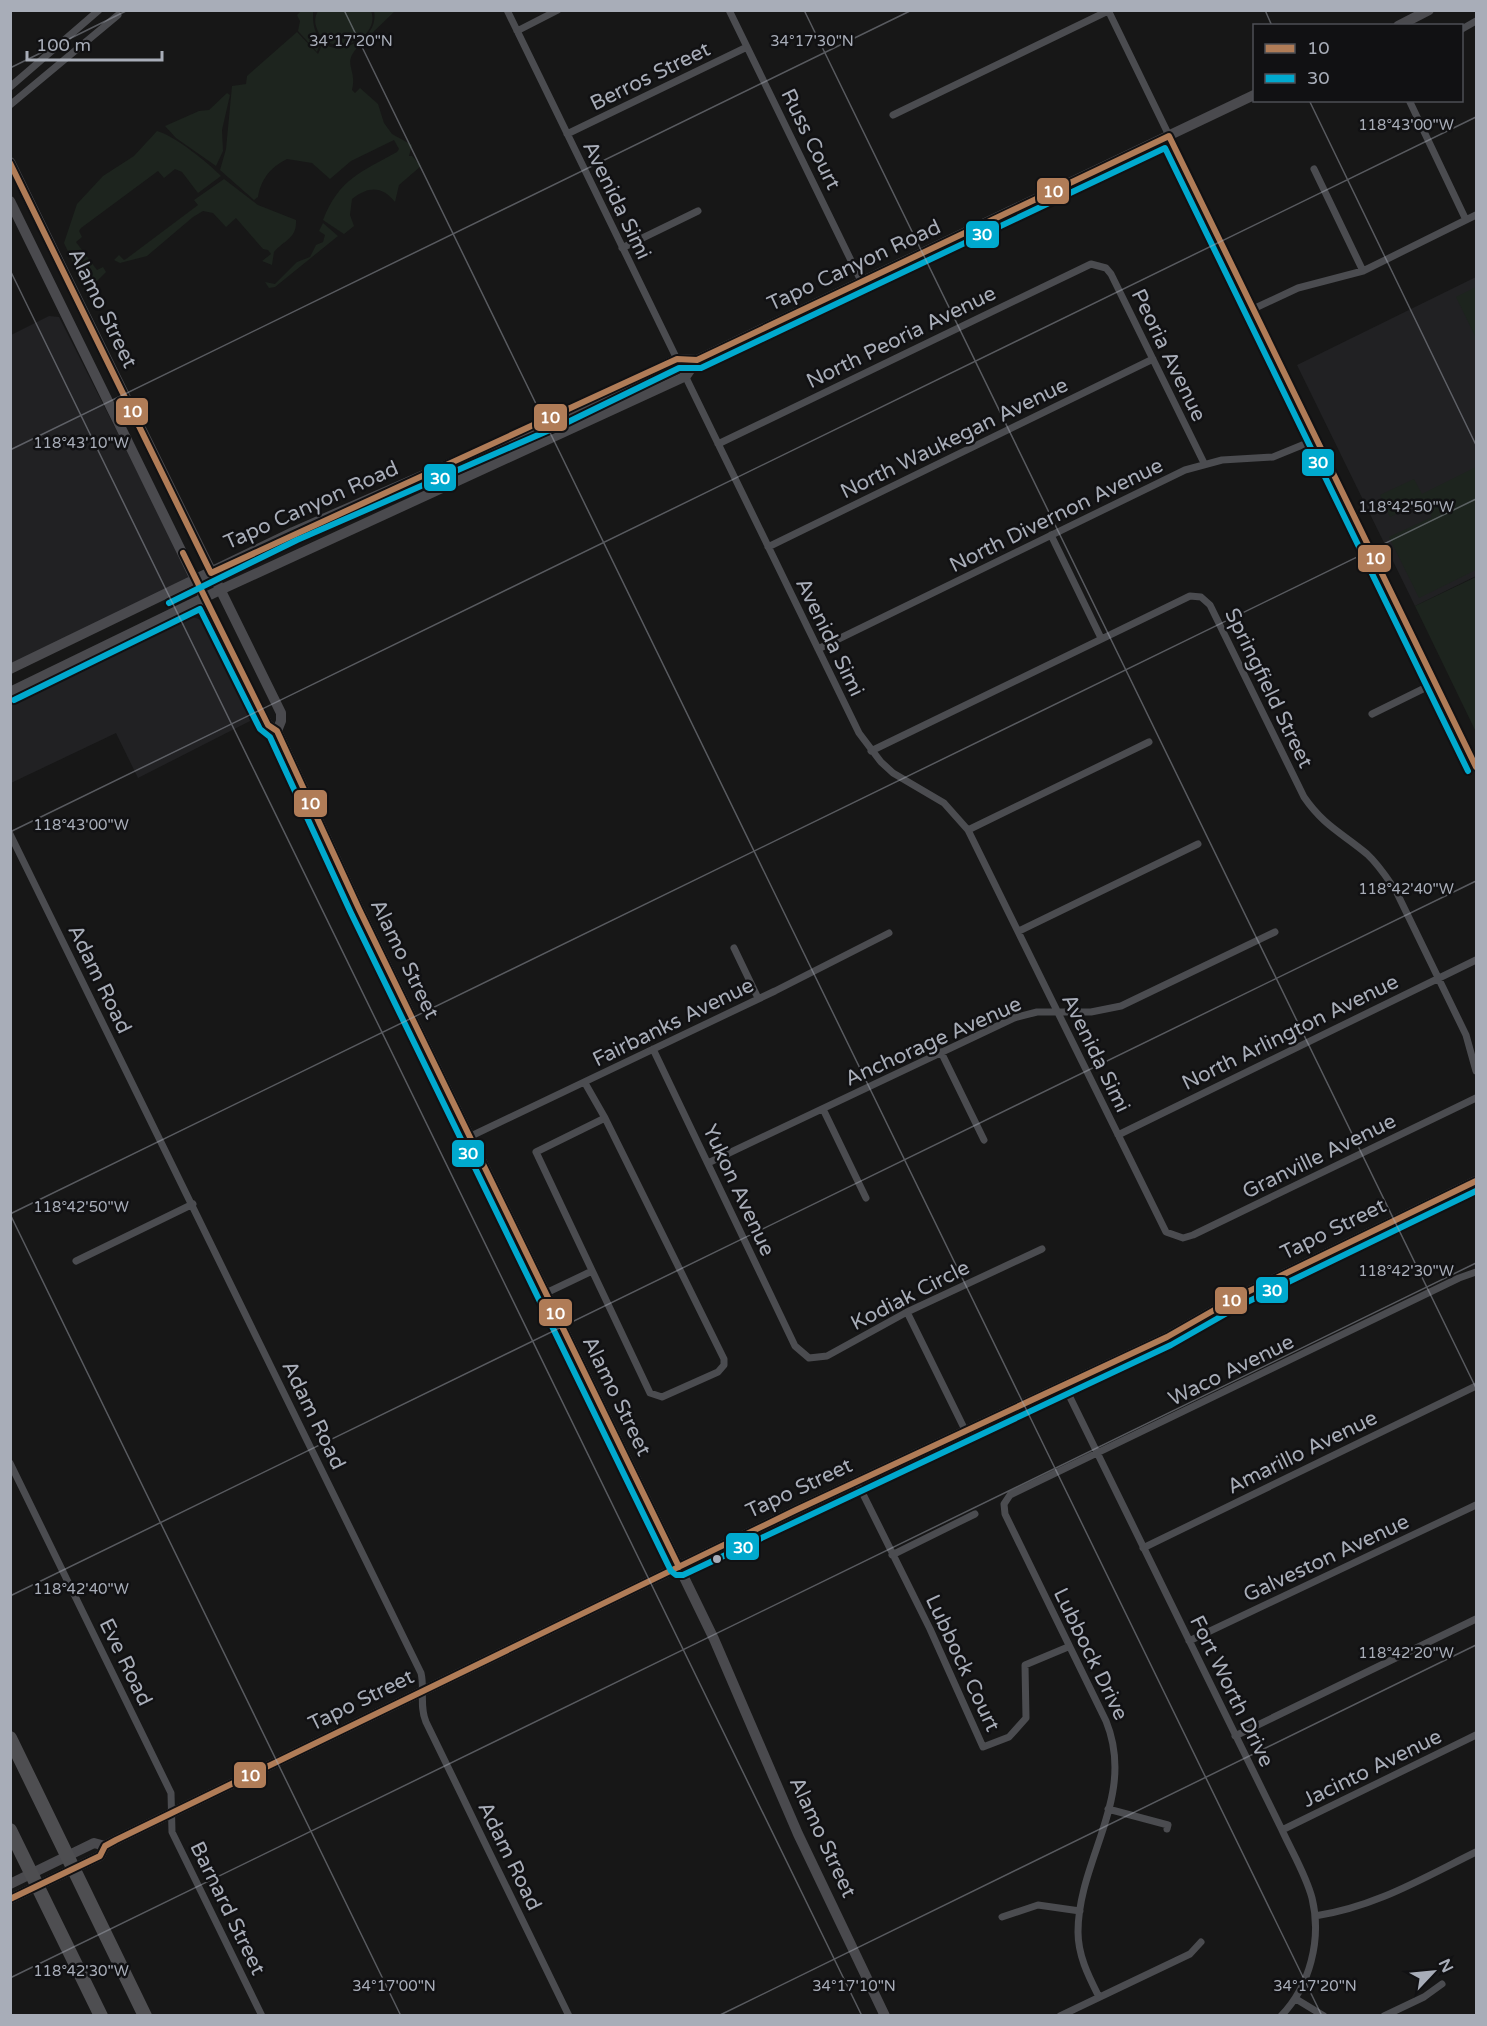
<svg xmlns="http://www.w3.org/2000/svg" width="1487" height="2026" font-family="'Varela Round',sans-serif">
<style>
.built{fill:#212123}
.green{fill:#1d241e}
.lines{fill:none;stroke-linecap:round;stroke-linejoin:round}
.street{stroke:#4b4c50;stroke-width:7}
.secondary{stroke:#4a4a4e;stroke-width:10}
.highway{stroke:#4e4e51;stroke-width:14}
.bus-1-casing{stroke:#111113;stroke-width:10}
.bus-2-casing{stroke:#111113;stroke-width:10}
.bus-1{stroke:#b07c57;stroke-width:6}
.bus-2{stroke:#00a9ce;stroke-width:6}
.ticks{fill:none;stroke:#a8adb8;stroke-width:1.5;stroke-opacity:0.45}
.bus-dot{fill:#a8adb8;stroke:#111113;stroke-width:2}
.labels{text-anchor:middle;stroke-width:5;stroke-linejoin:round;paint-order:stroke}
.street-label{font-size:21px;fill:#a8adb8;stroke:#111113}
.ticks-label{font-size:15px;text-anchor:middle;fill:#a8adb8;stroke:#111113;stroke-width:5;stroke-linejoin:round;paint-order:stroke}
.line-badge{stroke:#111113;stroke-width:2}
.badge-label{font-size:16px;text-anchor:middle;font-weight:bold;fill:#fff}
</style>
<rect width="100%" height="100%" fill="#171717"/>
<path class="built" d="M1476,277V576L1415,606L1297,365Z
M49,316L59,317L191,578L11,665V335Z
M193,617L204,621L252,720L138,778L116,733L11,783V705Z"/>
<path class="green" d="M302,10L313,11C313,23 313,30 321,41L317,52L298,31L300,21L297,15Z
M318,11H371C382,38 329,62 317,29C314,22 315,16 318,11Z
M374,11H395L366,39L364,37C372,31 376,21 374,11Z
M297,32L318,54L323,43C337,53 349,47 362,39L364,41C338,64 358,66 352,90L355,93L360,88L378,104L384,123L392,134L412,145L409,156H412L421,166L399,185L395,202C382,186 369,186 352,199L350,215L354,226L344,234L323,220C339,179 361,172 397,152L399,149L394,140L351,161L330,179L312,163L287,159C269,168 261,180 258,197L254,200L220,170L226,149L232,86L246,84L247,76Z
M227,93L230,95L222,130L223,151L216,166L176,138L165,126L199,111L209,110Z
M157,131C175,136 207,162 221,176L198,193L182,172L175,169L164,178L158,171L81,228L79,231L82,237L76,242L97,270L103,267L106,272L90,288L89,284L83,283L64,243L77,204L103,176L134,156Z
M224,179L258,205L296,220C297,239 284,240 274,252L272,265L262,261L271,254L268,250L263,249L236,218L226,227L213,213L203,211L193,217L147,256L120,263L114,260L119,255L124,260L126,259L198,205L194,200Z
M323,223L338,236L275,287L269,288L265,282L275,284L297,262L310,257L316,245L323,242L325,235L319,231Z
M1476,287V338L1456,297Z
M1476,467V570L1419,598L1389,537L1432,517L1424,501L1390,517L1380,495L1414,479L1422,494Z
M1476,577V732L1415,606Z"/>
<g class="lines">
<path class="street" d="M507,10L859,733L881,762L893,773L944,803L968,830L1166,1232L1183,1238L1193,1235L1476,1098
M729,10L862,283
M1108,10L1476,767
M1462,29L1476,21
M517,31L558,10
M10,87L99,10
M1409,100L1466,220
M10,105L118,15
M893,115L1108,11
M567,134L747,47
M1314,169L1363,271
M622,248L698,211
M1253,309L1298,288L1363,271L1476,215
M718,444L1091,264L1106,268L1111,274L1204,463
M1051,535L1101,638
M768,547L1153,359
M818,649L1185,470L1222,460L1273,457L1317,439
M1372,714L1435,683
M871,751L1190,596L1201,597L1210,605L1304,797C1324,826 1342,833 1367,854C1379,865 1387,878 1396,891L1466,1035L1476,1071
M968,830L1149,742
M10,834L421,1673C425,1690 419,1706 426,1722L569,2016
M1019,931L1198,844
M734,948L758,998
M653,1049L795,1346L809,1358L827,1356L907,1312L1042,1249
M941,1052L984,1140
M585,1083L605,1118L724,1359V1365L718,1372L662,1397L650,1393L536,1152L605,1118
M823,1109L866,1198
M1118,1135L1476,960
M469,1137L775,991L889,933
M708,1163L1014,1018L1037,1012H1091L1121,1006L1275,932
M76,1261L193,1204
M546,1293L592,1271
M907,1312L966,1432
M1064,1385L1282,1830C1292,1852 1306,1875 1312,1898C1322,1939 1310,1986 1281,2016
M10,1463L171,1793L172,1832L262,2016
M857,1482L930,1629L983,1747L1009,1737L1026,1718L1025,1665L1068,1647
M1143,1548L1476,1386
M892,1555L975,1514
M1189,1641L1476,1505
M1235,1736L1476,1619
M1108,1809L1168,1825L1167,1829
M1282,1830L1476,1735
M1315,1916C1375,1907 1423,1878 1476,1852
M1002,1917L1038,1905L1080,1911
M1099,1997C1089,1977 1078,1956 1078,1932C1078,1859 1137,1797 1106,1721L1005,1514L1004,1504L1010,1495L1459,1278L1476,1272
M1296,1999L1324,2016
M1060,2016L1190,1954L1201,1942
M1384,2016L1424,1997L1442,1984"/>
<path class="secondary" d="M1398,26L1429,10
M10,162L281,713V721L277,731
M10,201L239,669L268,725L277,731L359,909L714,1639L798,1834L885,2016
M10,669L293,532L564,414L677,359L697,360L1254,95
M10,692L220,590L686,376L697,360
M10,1884L94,1843L105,1846
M10,1899L100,1856L105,1846L116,1840L796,1510L1167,1337L1237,1297L1476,1181"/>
<path class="highway" d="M10,1738L145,2016
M10,1830L101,2016"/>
<g class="bus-1-casing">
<path id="bus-1" d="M10,163L211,573L677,359L697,360L1169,136L1476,767
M183,553L268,725L277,731L359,909L679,1567
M10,1899L100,1856L105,1846L116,1840L796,1510L1167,1337L1237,1297L1476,1181"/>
</g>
<g class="bus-2-casing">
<path id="bus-2" d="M169,603L297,540L568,422L679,368H701L1165,148L1468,771
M14,700L200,609L260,729L270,737L351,913L671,1571L676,1575H683L1171,1345L1241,1305L1476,1191"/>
</g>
<use href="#bus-1" class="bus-1"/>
<use href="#bus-2" class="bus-2"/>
</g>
<path class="ticks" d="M344,10L1322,2016M804,10L1476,1388M1265,10L1272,26M10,68L128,10M1309,100L1476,445M10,270L862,2016M10,450L912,10M10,832L1476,117M10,1214L1476,499M10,1214L401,2016M10,1596L1476,881M10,1978L1476,1263M718,2016L1476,1645"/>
<circle class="bus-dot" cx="717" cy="1559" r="5"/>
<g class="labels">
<g class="street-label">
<text transform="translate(650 76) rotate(-26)" y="7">Berros Street</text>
<text transform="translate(811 139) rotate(64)" y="7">Russ Court</text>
<text transform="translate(617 200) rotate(64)" y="7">Avenida Simi</text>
<text transform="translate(854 265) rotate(-25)" y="7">Tapo Canyon Road</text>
<text transform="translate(103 308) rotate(64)" y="7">Alamo Street</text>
<text transform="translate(901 337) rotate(-26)" y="7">North Peoria Avenue</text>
<text transform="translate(1169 355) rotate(64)" y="7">Peoria Avenue</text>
<text transform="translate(954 438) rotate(-26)" y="7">North Waukegan Avenue</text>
<text transform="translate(311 505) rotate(-24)" y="7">Tapo Canyon Road</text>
<text transform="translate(1056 515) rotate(-26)" y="7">North Divernon Avenue</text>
<text transform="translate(830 637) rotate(64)" y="7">Avenida Simi</text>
<text transform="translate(1269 688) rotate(64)" y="7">Springfield Street</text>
<text transform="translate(405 959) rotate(64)" y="7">Alamo Street</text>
<text transform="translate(100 979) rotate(64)" y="7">Adam Road</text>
<text transform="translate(673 1022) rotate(-26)" y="7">Fairbanks Avenue</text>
<text transform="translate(1290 1032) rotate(-26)" y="7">North Arlington Avenue</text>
<text transform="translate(933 1041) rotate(-24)" y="7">Anchorage Avenue</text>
<text transform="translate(1096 1053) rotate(64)" y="7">Avenida Simi</text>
<text transform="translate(1319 1156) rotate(-26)" y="7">Granville Avenue</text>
<text transform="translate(739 1190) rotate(65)" y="7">Yukon Avenue</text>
<text transform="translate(1333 1229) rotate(-26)" y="7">Tapo Street</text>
<text transform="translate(910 1295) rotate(-27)" y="7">Kodiak Circle</text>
<text transform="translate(1231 1370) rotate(-26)" y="7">Waco Avenue</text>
<text transform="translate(617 1396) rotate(64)" y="7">Alamo Street</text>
<text transform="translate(314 1415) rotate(64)" y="7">Adam Road</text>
<text transform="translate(1302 1452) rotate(-26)" y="7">Amarillo Avenue</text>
<text transform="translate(799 1488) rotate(-25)" y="7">Tapo Street</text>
<text transform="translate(1326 1558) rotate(-25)" y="7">Galveston Avenue</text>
<text transform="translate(1091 1654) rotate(64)" y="7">Lubbock Drive</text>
<text transform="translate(126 1662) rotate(64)" y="7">Eve Road</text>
<text transform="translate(963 1663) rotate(65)" y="7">Lubbock Court</text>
<text transform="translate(1232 1691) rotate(64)" y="7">Fort Worth Drive</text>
<text transform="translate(361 1700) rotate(-26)" y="7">Tapo Street</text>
<text transform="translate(1372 1768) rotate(-26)" y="7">Jacinto Avenue</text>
<text transform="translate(823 1837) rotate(65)" y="7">Alamo Street</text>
<text transform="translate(510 1856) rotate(64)" y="7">Adam Road</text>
<text transform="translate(228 1908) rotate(64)" y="7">Barnard Street</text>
</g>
</g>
<g class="ticks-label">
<text x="351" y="46">34°17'20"N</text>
<text x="812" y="46">34°17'30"N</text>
<text x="1406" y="130">118°43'00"W</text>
<text x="81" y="448">118°43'10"W</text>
<text x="1406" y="512">118°42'50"W</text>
<text x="81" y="830">118°43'00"W</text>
<text x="1406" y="894">118°42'40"W</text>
<text x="81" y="1212">118°42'50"W</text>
<text x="1406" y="1276">118°42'30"W</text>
<text x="81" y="1594">118°42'40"W</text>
<text x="1406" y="1658">118°42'20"W</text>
<text x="81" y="1976">118°42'30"W</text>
<text x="394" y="1991">34°17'00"N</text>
<text x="854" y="1991">34°17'10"N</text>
<text x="1315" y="1991">34°17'20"N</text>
</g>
<g class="line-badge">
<rect x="1036" y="177" width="34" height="28" rx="6" fill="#b07c57"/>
<rect x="965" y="220" width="35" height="29" rx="6" fill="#00a9ce"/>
<rect x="115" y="397" width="34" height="29" rx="6" fill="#b07c57"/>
<rect x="533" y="403" width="35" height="29" rx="6" fill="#b07c57"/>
<rect x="1301" y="448" width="34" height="29" rx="6" fill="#00a9ce"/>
<rect x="423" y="463" width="34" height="29" rx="6" fill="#00a9ce"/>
<rect x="1357" y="544" width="35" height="29" rx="6" fill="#b07c57"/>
<rect x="293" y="789" width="35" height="29" rx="6" fill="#b07c57"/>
<rect x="451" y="1139" width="34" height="29" rx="6" fill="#00a9ce"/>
<rect x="1255" y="1276" width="34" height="28" rx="6" fill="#00a9ce"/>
<rect x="1214" y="1286" width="34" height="29" rx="6" fill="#b07c57"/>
<rect x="538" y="1298" width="35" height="29" rx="6" fill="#b07c57"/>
<rect x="725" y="1532" width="35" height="29" rx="6" fill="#00a9ce"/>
<rect x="233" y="1761" width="34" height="28" rx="6" fill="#b07c57"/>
</g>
<g class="badge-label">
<text x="1053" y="197">10</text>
<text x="982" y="240">30</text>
<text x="132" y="417">10</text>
<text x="550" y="423">10</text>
<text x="1318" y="468">30</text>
<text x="440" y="484">30</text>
<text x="1375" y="564">10</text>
<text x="310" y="809">10</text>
<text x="468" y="1159">30</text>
<text x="1272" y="1296">30</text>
<text x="1231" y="1306">10</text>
<text x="555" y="1319">10</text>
<text x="743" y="1553">30</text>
<text x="250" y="1781">10</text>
</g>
<rect width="1487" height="2026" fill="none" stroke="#a8adb8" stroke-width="24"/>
<rect x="1253" y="24" width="210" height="78" fill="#111113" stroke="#4d4f55" stroke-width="1.5"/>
<rect x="1265" y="44" width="30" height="9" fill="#b07c57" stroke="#4d4f55" stroke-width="1.5"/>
<text x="1307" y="54" font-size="18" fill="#a8adb8">10</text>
<rect x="1265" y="74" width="30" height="9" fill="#00a9ce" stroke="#4d4f55" stroke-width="1.5"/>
<text x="1307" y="84" font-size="18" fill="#a8adb8">30</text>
<g transform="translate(1433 1972) rotate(64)" stroke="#111113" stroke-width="4.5" paint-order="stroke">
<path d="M0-4.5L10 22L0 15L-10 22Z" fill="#a8adb8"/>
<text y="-9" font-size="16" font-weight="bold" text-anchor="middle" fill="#a8adb8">N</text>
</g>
<path d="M27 51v9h135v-9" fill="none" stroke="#a8adb8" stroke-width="3"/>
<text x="36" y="51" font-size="18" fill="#a8adb8" stroke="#111113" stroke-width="4.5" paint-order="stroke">100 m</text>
</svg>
